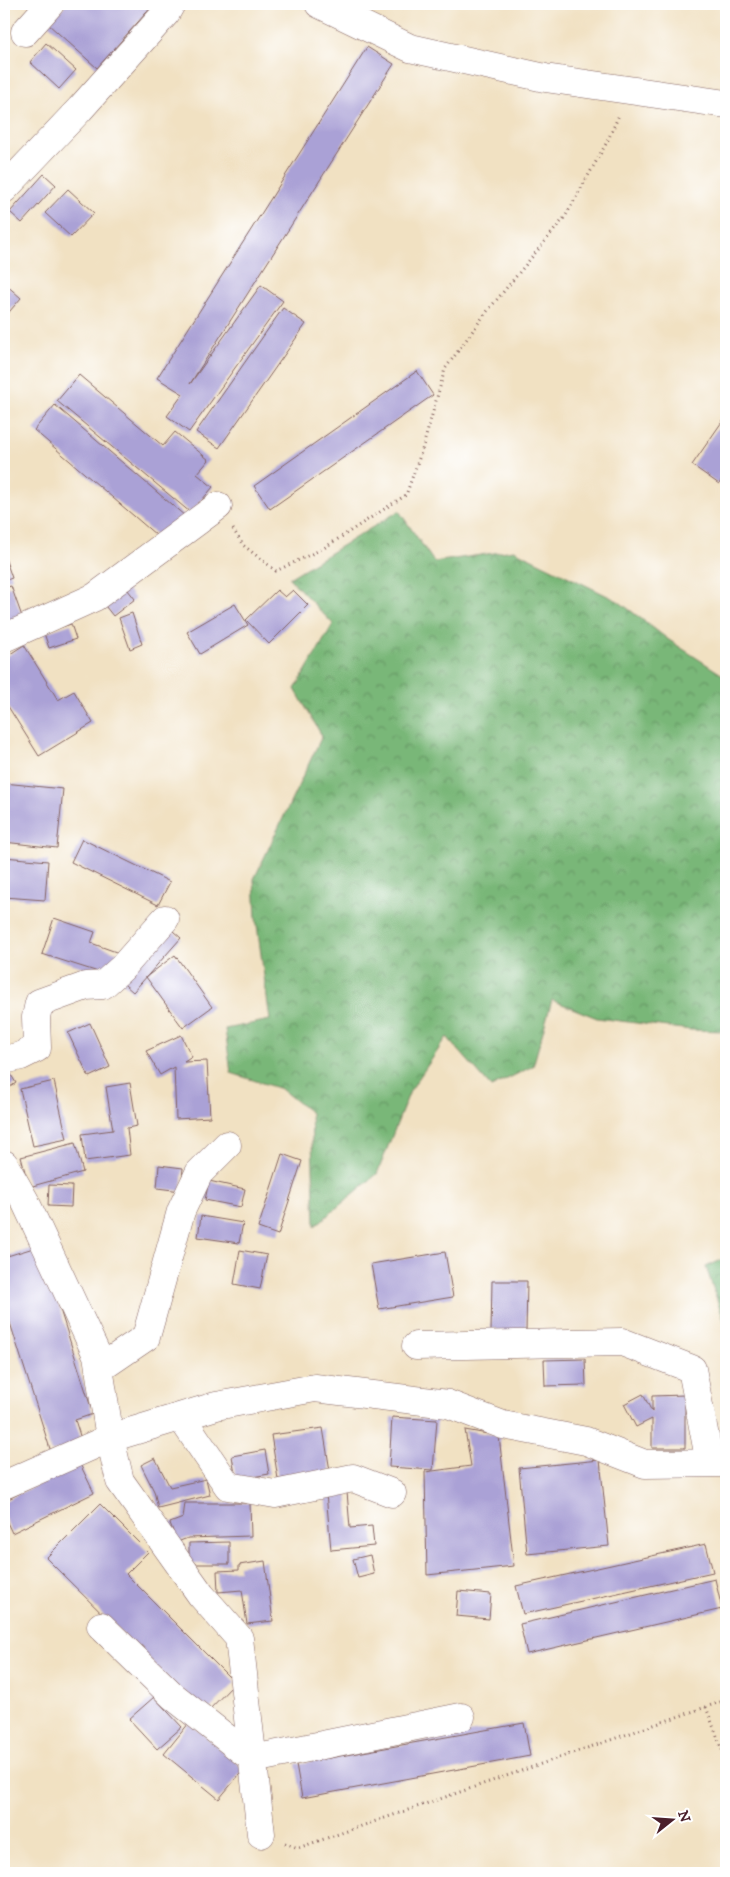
<svg xmlns="http://www.w3.org/2000/svg" width="730" height="1877" font-family="'IM FELL DW Pica',serif">
<style>
.forest{fill:url(#forest-crowns);stroke:#626b52}
.building{fill:#aaa1d6}
.lines{fill:none;stroke-linecap:round;stroke-linejoin:round}
.minor-casing{stroke:#846360;stroke-width:29}
.path{stroke:#846360;stroke-width:3;stroke-dasharray:1 4;stroke-linecap:butt}
.minor{stroke:#fff;stroke-width:28}
</style>
<defs>
<pattern id="forest-crowns" width="20" height="18" patternUnits="userSpaceOnUse" patternTransform="scale(1.25)"><rect width="20" height="18" fill="#79b778"/><path d="M2 6a3 3 0 1 1 6 0M12 15a3 3 0 1 1 6 0" fill="none" stroke="#659463"/></pattern>
</defs>
<rect width="100%" height="100%" fill="#fff"/>
<filter id="ink" filterUnits="userSpaceOnUse"><feTurbulence type="fractalNoise" baseFrequency=".02" numOctaves="2"/><feDisplacementMap in="SourceGraphic" scale="10" xChannelSelector="R" yChannelSelector="G"/><feConvolveMatrix kernelMatrix="1 2 1 2 8 2 1 2 1" color-interpolation-filters="sRGB"/></filter>
<filter id="wash" filterUnits="userSpaceOnUse"><feTurbulence type="fractalNoise" baseFrequency=".0096" numOctaves="4" result="noise"/><feDisplacementMap in="SourceGraphic" scale="20" xChannelSelector="R" yChannelSelector="G"/><feGaussianBlur stdDeviation="1.12" result="paint"/><feColorMatrix in="noise" values="0 0 0 0 0 0 0 0 0 0 0 0 0 0 0 0 0 1.4 0 .05"/><feComposite in="paint" operator="in"/></filter>
<g filter="url(#wash)">
<rect width="100%" height="100%" fill="#f1e1c2"/>
<path class="forest" d="M399,511L434,562L514,550L618,601L669,640L726,677V782L720,791L726,804V1031L691,1030L597,1018L552,1000L533,1066L491,1087L447,1037L410,1091L377,1174L315,1226L311,1113L281,1089L231,1073L225,1029L270,1020L256,918L254,879L322,736L295,689L333,624L289,578Z
M726,1258V1326L706,1267Z"/>
<g id="blocks">
<path class="building" d="M66,4H154L97,68L48,24Z
M46,43L76,70L59,89L30,62Z
M367,47L394,64L190,384L261,285L283,301L189,432L167,416L183,394L157,378Z
M44,174L56,185L22,223L10,212Z
M68,189L94,213L71,237L45,213Z
M4,283L21,298L4,318Z
M283,308L306,324L219,448L196,432Z
M417,371L433,395L270,509L254,486Z
M79,375L163,446L175,432L209,460L197,474L213,487L191,513L57,401Z
M55,405L185,516L163,541L34,430Z
M726,416V473L719,484L692,465Z
M4,555L12,578L4,581Z
M124,585L135,599L113,616L102,602Z
M11,586L24,622L4,630V588Z
M277,590L285,597L293,590L308,605L269,644L246,620Z
M235,604L248,625L200,654L187,632Z
M132,613L142,644L130,649L119,618Z
M71,624L76,639L49,648L44,633Z
M24,645L58,700L74,691L93,723L39,756L4,700V658Z
M4,783L63,789L57,848L4,842Z
M82,839L170,882L158,905L71,862Z
M4,857L48,861L45,900L4,897Z
M54,918L95,932L91,943L119,953L111,976L42,954Z
M165,924L181,938L133,992L117,978Z
M175,955L212,1007L183,1028L146,977Z
M90,1023L110,1067L89,1077L68,1033Z
M181,1035L192,1057L184,1062L207,1061L210,1117L176,1119L174,1067L160,1075L146,1051Z
M5,1065L16,1083L4,1091V1066Z
M54,1081L67,1139L33,1146L20,1089Z
M130,1083L137,1126L127,1128L130,1155L85,1161L82,1134L113,1130L106,1087Z
M75,1143L83,1172L29,1187L21,1157Z
M282,1154L302,1161L278,1235L258,1228Z
M159,1165L183,1168L181,1191L157,1188Z
M209,1181L245,1189L241,1207L205,1200Z
M49,1185L72,1186L71,1207L48,1206Z
M201,1216L243,1223L239,1243L198,1237Z
M40,1246L93,1414L75,1420L82,1442L51,1452L4,1304V1257Z
M240,1250L267,1255L260,1289L234,1284Z
M445,1252L453,1297L379,1309L371,1264Z
M492,1281H527L526,1333L491,1332Z
M585,1359L586,1385L545,1386L544,1360Z
M643,1394L652,1412V1396L685,1395V1448H652V1419L636,1427L624,1404Z
M392,1417L437,1420L433,1470L389,1467Z
M323,1428L330,1471L278,1479L271,1435Z
M465,1430L499,1436L514,1566L427,1575L425,1472L471,1466Z
M265,1450L269,1474L236,1480L232,1456Z
M155,1458L170,1487L206,1479L210,1495L158,1508L154,1491L141,1465Z
M600,1460L609,1546L527,1554L519,1468Z
M80,1464L94,1493L12,1533L4,1516V1501Z
M347,1492L350,1528L372,1526L374,1546L331,1550L326,1493Z
M185,1503H250L251,1536L188,1538L177,1542L170,1523L183,1518Z
M100,1504L148,1552L126,1574L235,1683L204,1715L46,1558Z
M229,1542V1564H189V1543Z
M706,1544L713,1572L523,1614L516,1586Z
M370,1555L374,1574L358,1578L353,1559Z
M265,1561L273,1621L247,1624L242,1590L218,1592L217,1571L239,1570V1565Z
M715,1579L722,1609L527,1654L520,1624Z
M458,1591L491,1594L489,1619L456,1616Z
M154,1697L182,1727L157,1749L129,1719Z
M189,1723L244,1769L219,1799L164,1754Z
M524,1723L530,1756L302,1798L296,1764Z"/>
</g>
</g>
<g filter="url(#ink)">
<use href="#blocks" fill-opacity="0" stroke="#846360" stroke-width="1"/>
<g class="lines">
<g class="minor-casing">
<path id="minor" d="M319,4L410,48L545,78L726,104
M25,32L50,4
M4,189L80,109L166,13L171,4
M4,638L95,597L218,506
M4,1060L21,1056L37,1048L36,1017L39,1003L86,986L103,985L122,968L165,919
M4,1164L25,1201L97,1355L110,1438L4,1485
M416,1346L622,1342L692,1369L710,1463
M99,1369L146,1337L181,1211L199,1173L227,1145
M181,1417L228,1486L275,1494L353,1478L392,1493
M101,1626L173,1696L253,1759L461,1717
M261,1834L239,1638L201,1595L120,1481L110,1438L216,1406L315,1388L448,1404L503,1425L586,1441L645,1464L726,1463"/>
</g>
<path class="path" d="M233,529L243,545L276,571L324,548L406,495L423,447L445,369L485,314L565,217L607,142L619,115
M706,1707L726,1760
M285,1843L298,1848L726,1700"/>
<use href="#minor" class="minor"/>
</g>
</g>
<rect width="730" height="1877" fill="none" stroke="#fff" stroke-width="20"/>
<g transform="translate(672 1820) rotate(73)" stroke="#ffffff" stroke-width="4" paint-order="stroke">
<path d="M0-4L9 19L0 12L-9 19Z" fill="#4a1f2b"/>
<text y="-8" font-size="14" font-weight="bold" text-anchor="middle" fill="#4a1f2b">N</text>
</g>
</svg>
